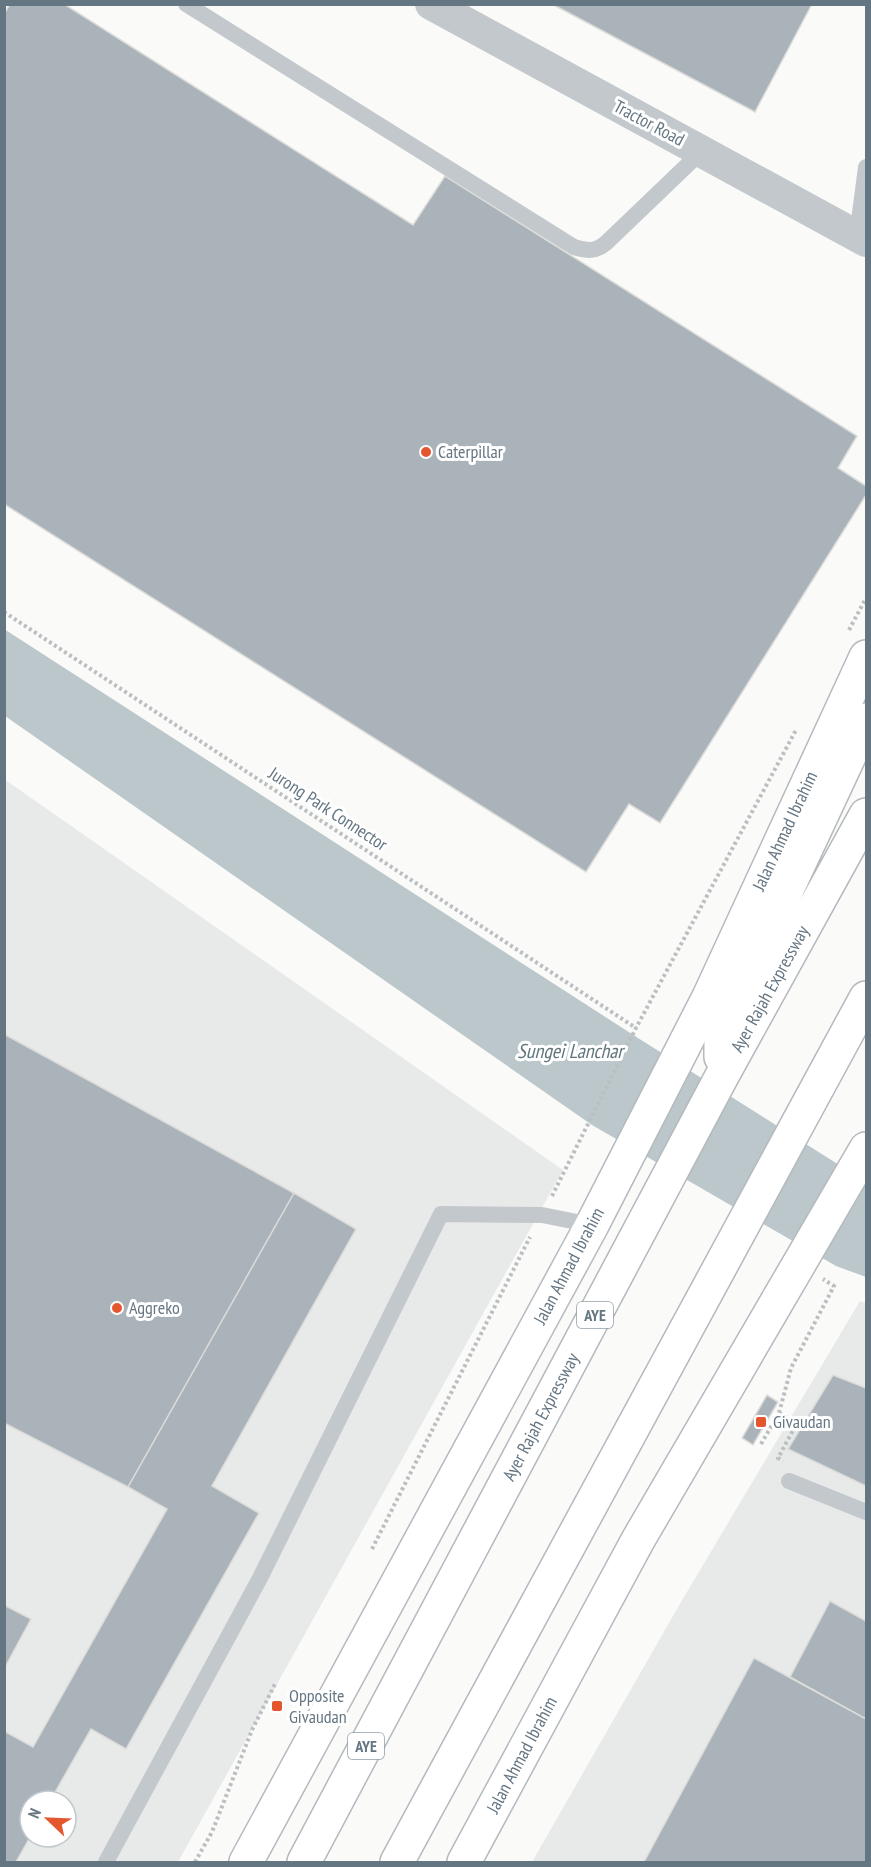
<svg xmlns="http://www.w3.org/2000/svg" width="871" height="1867" font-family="'PT Sans Narrow',sans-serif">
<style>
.built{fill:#e8e9e9;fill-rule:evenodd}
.water{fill:#bbc7cb}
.building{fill:#aab3b9;stroke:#dcdcda;stroke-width:1.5}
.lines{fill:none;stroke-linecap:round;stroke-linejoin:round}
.primary-casing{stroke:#b5babe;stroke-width:36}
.motorway-casing{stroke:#b4b9bd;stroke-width:36}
.path{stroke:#bbbfc2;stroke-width:4;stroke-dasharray:3 3;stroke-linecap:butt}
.service{stroke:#c3c8cc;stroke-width:16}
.minor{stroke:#c3c8cc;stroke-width:32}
.primary{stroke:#fff;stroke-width:33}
.motorway{stroke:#fff;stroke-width:33}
.poi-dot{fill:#e4572e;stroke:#fff;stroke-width:2}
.labels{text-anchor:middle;stroke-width:6;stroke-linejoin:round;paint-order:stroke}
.shield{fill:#fff;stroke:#939fa8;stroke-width:1.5}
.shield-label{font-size:16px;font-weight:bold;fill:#657683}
.street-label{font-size:18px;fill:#657683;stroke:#fff}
.poi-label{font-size:18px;fill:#657683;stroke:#fff;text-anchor:start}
.water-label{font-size:20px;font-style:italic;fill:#60757c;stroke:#fff}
</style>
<rect width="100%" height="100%" fill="#fafaf8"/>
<path class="built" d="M4,779L563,1170L178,1862H5ZM30,1801H66V1837H30Z
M860,1301L866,1303V1862H532L681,1602Z"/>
<path class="water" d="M4,629L638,1038L866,1182V1277L836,1266L592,1125L5,716Z"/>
<path class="building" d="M10,4H64L413,225L445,176L857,436L838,468L866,486V495L660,823L629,804L586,872L4,504V14Z
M552,4H812L755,112Z
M4,1034L294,1193L128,1487L4,1423Z
M294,1193L356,1229L212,1486L259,1513L126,1749L91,1729L50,1801H30V1837L16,1862H4V1731L33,1747L167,1509L128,1487Z
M833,1375L866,1388V1486L788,1449Z
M767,1395L778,1402L753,1445L742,1438Z
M830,1601L866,1621V1719L790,1677Z
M4,1605L31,1619L4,1669Z
M754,1658L866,1719V1862H644Z"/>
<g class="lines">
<g class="primary-casing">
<path id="primary" d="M246,1862L592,1225L709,997L866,657
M464,1862L638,1540L866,1149"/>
</g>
<g class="motorway-casing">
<path id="motorway" d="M721,1057V1035L728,1016L866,720
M304,1862L723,1074L866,815
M397,1862L866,998"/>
</g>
<path class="path" d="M4,612L636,1028
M849,630L866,598
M552,1196L636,1028L796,730
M779,1413L797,1423L778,1458L783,1461
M761,1444L779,1413L791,1368L834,1286L823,1279
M372,1549L530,1237
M195,1862L212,1832L252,1730L275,1684"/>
<path class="service" d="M186,4L574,247C588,251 595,252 606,243L702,151
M857,236L866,167
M789,1481L866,1512
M106,1862L260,1578L441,1214L542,1215L592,1225"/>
<path class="minor" d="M431,4L866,241"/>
<use href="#primary" class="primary"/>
<use href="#motorway" class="motorway"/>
</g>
<g class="poi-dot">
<circle cx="426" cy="452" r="6"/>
<circle cx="117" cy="1308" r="6"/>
<rect x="755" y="1416" width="12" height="12" rx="3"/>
<rect x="271" y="1700" width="12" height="12" rx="3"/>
</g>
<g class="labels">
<g class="shield">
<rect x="577" y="1302" width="36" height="26" rx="4.5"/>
<rect x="348" y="1733" width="36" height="26" rx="4.5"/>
</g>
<g class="shield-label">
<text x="595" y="1321">AYE</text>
<text x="366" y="1752">AYE</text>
</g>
<g class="street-label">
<text transform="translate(649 123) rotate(28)" y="6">Tractor Road</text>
<text transform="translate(328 809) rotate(33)" y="6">Jurong Park Connector</text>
<text transform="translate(785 831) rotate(-65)" y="6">Jalan Ahmad Ibrahim</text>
<text transform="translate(770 989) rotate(-61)" y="6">Ayer Rajah Expressway</text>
<text transform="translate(569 1266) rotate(-62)" y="6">Jalan Ahmad Ibrahim</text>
<text transform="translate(541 1417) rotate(-62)" y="6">Ayer Rajah Expressway</text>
<text transform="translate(522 1755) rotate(-62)" y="6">Jalan Ahmad Ibrahim</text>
</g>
<g class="poi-label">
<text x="438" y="458">Caterpillar</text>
<text x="129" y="1314">Aggreko</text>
<text x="773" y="1428">Givaudan</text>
<text x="289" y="1702">Opposite<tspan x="289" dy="21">Givaudan</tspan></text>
</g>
<g class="water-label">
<text x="570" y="1058">Sungei Lanchar</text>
</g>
</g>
<rect width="871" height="1867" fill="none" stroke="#657683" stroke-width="12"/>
<g transform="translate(48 1819) rotate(293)"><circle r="28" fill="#ffffff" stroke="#c1c8cd" stroke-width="1.5"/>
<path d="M0-4.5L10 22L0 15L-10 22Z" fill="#e4572e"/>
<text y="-9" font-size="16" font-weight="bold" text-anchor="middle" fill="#657683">N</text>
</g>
</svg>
